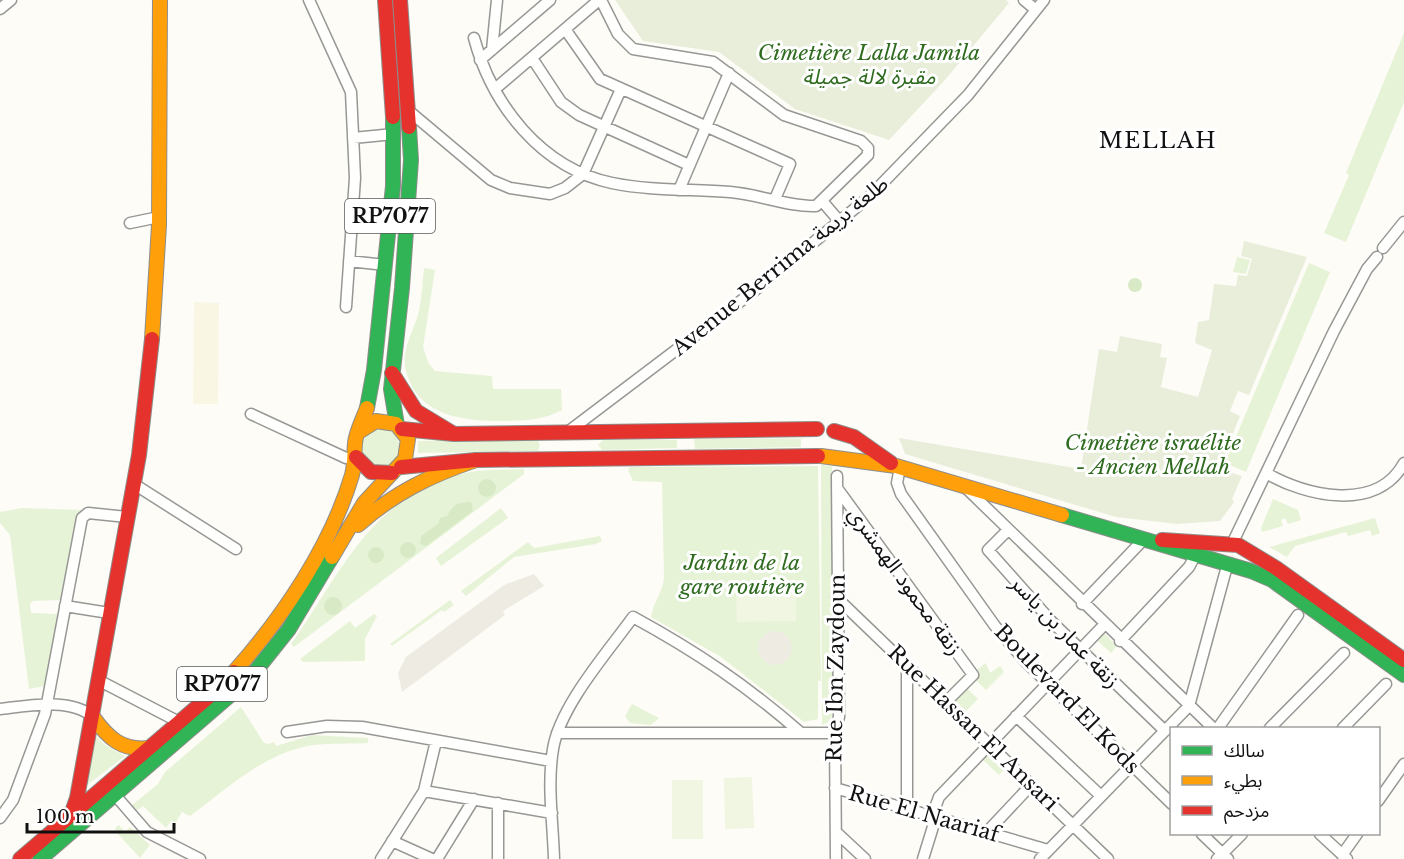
<svg xmlns="http://www.w3.org/2000/svg" width="1404" height="859" font-family="'Libre Baskerville','Noto Sans Arabic',serif">
<style>
.farmland{fill:#f9f7e4}
.green{fill:#e7f3d7}
.forest{fill:#d8eac5}
.cemetery{fill:#e9eedb}
.pitch{fill:#f0f6e1}
.plaza{fill:#edebe2}
.lines{fill:none;stroke-linecap:round;stroke-linejoin:round}
.street-casing{stroke:#979795;stroke-width:13}
.fast-casing{stroke:#8e8d8b;stroke-width:16}
.slow-casing{stroke:#8e8d8b;stroke-width:16}
.jam-casing{stroke:#8e8d8b;stroke-width:16}
.street{stroke:#fffffe;stroke-width:10}
.fast{stroke:#30b455;stroke-width:14}
.slow{stroke:#ff9f0a;stroke-width:14}
.jam{stroke:#e5322d;stroke-width:14}
.labels{text-anchor:middle;stroke-width:6;stroke-linejoin:round;paint-order:stroke}
.shield{fill:#fff;stroke:#585858;stroke-width:1.5}
.shield-label{font-size:20px;font-weight:bold;fill:#111}
.park-label{font-size:21px;font-style:italic;fill:#2f6b1f;stroke:#fff}
.street-label{font-size:21px;fill:#111;stroke:#fff}
.neighbourhood-label{font-size:22px;letter-spacing:1.5px;fill:#111;stroke:#fff}
</style>
<rect width="100%" height="100%" fill="#fdfcf7"/>
<path class="farmland" d="M194,302L219,303L218,404H193Z"/>
<path class="green" d="M1404,33V102L1346,242L1324,233L1349,175L1346,173Z
M1237,257L1250,260L1246,274L1233,272Z
M1309,263L1330,272L1246,472L1225,463Z
M424,268L435,270L423,347L429,364L435,371L492,376L493,389H561L562,410C541,421 522,421 499,421C462,421 417,415 406,371C401,353 411,335 417,318C422,303 422,284 424,268Z
M362 448a19 19 0 1 1 38 0a19 19 0 1 1-38 0Z
M801,438V447L695,449L694,439L805,438Z
M537,439L540,445L538,451L418,453V441Z
M603,440H677V448L602,450L598,445Z
M821,465L832,466L833,714L829,722L822,725Z
M818,466L821,681H818V719L804,722L721,657L651,617C653,603 662,593 664,579L662,482L633,481L628,470L630,467Z
M524,469V474L294,647L291,644C342,572 370,496 465,473C484,469 505,470 524,469Z
M1273,499L1298,510L1301,520L1288,524L1285,518L1281,520L1283,526L1262,532L1261,528Z
M22,508L84,510L76,517L60,600L33,601L30,604L31,613L58,614L44,686L29,689L10,535L0,523V512Z
M501,508L508,518L441,566L436,558Z
M1375,518L1380,533L1372,536L1370,530L1348,536L1346,532L1295,546L1287,557L1269,547Z
M600,536L602,541L596,544L514,557L466,596L461,591L528,542L534,548Z
M450,600L454,605L444,612L442,610L392,646L390,644Z
M374,614L377,616L365,639V661L303,662L300,659L350,621L355,628Z
M1104,633L1117,646L1111,653L1097,640Z
M986,663L990,673L1000,666L1004,672L986,690L974,678L975,671Z
M966,687L978,699L966,711L954,700Z
M632,704L659,718L651,725L630,723L625,716Z
M241,707L264,743L268,744L274,742L276,746L312,735L368,738V743C350,744 331,743 313,745C264,753 228,788 190,816L182,812L176,822L171,821L166,828L143,806L136,811L131,806L158,784L165,772Z
M94,734L105,745L125,756L86,786Z
M990,751L1007,767L999,775L982,759Z
M119,825L125,832L130,827L150,845L140,858L117,833L115,828Z"/>
<path class="forest" d="M1128 285a7 7 0 1 1 14 0a7 7 0 1 1-14 0Z
M478 488a9 9 0 1 1 18 0a9 9 0 1 1-18 0Z
M471,502L473,511L426,546L420,544L421,536L438,524L440,518L447,516C453,505 457,502 471,502Z
M400 550a8 8 0 1 1 16 0a8 8 0 1 1-16 0Z
M368 555a8 8 0 1 1 16 0a8 8 0 1 1-16 0Z
M324 606a9 9 0 1 1 18 0a9 9 0 1 1-18 0Z"/>
<path class="cemetery" d="M615,0H1006L1009,3L945,80L889,140L795,109L719,52L643,41Z
M1244,241L1307,257L1249,395L1238,391L1230,411L1240,416L1219,469L1242,476L1232,499L1234,502L1220,521L1177,524L1116,517L905,454L899,438L1081,469L1099,349L1117,352L1120,336L1162,344L1160,357L1167,358L1161,387L1198,397L1212,350L1195,343L1198,322L1209,320L1214,284L1236,286L1238,275L1247,276L1252,259L1241,256Z"/>
<path class="pitch" d="M736,593H796V621L737,622Z
M752,777L754,828L725,829L724,778Z
M672,780H703V839H672Z"/>
<path class="plaza" d="M534,574L544,586L503,611L505,615L402,692L398,673L406,657L504,585Z
M758 648a17 17 0 1 1 34 0a17 17 0 1 1-34 0Z"/>
<g class="lines">
<g class="street-casing">
<path id="street" d="M309,0L351,92L355,178L346,307
M1024,0L1036,10
M0,9L11,0
M565,29L600,79L790,164L775,199
M474,38C492,105 541,168 612,183C651,191 691,189 730,192C758,194 788,207 816,206L868,155V148L861,141L784,115L713,62L633,49L618,34L601,0
M492,50L497,0
M532,58L561,102L579,115L689,165
M480,60L550,0
M495,89L599,0
M409,111L491,180L510,188L550,194L565,188L583,174L621,89
M353,138L394,134
M679,190L729,73
M823,202L840,222
M130,223L159,217
M1383,248L1404,222
M349,261L385,265
M251,414L346,458L356,457
M569,431L754,291L869,197L968,95L1044,0
M900,467L897,483L901,494L995,626L1026,662L1172,804
M1266,473C1305,496 1377,513 1404,463
M134,484L236,549
M837,488L973,675L947,701
M966,488L1213,728
M1007,531L988,550L1052,622L1165,731
M1232,544L1334,331L1367,269L1377,257
M837,598L1108,859
M1082,604L1144,539
M65,606L109,613
M1120,641L1189,567L1195,556
M907,664V809
M100,681L179,722
M0,709C26,706 71,697 93,717
M1016,716L1101,796
M1218,728L1298,615
M1270,728L1344,653
M1343,728L1386,684
M287,732L327,726L362,727L551,761
M557,733H835
M835,788L1048,850
M424,791L552,813
M115,795L147,832L200,859
M1378,801L1404,764
M498,803V859
M932,816L939,797L1104,625
M0,818L13,800L45,714L82,518L88,513L127,517
M836,832L865,859
M987,832L1032,784
M1202,834L1228,859
M1320,834L1347,859
M392,841L432,859
M1342,855L1357,834
M381,859L424,791L436,741
M437,859L474,799
M554,859C553,823 547,785 553,749C560,706 607,653 633,617C697,652 746,685 801,733
M836,859L835,733L839,717L837,476
M923,859L936,817
M1040,859L1189,706L1227,566
M1217,859L1242,834"/>
</g>
<g class="fast-casing">
<path id="fast" d="M367,408L374,370L393,186V117
M397,425L391,389L402,288L411,160L409,127
M1062,515L1251,571L1272,580L1404,675
M40,859L250,678L289,629L332,557"/>
</g>
<g class="slow-casing">
<path id="slow" d="M152,339L159,225L160,0
M821,456L896,466L1062,515
M358,525C394,493 431,475 476,460
M332,557L364,503L405,459L408,439L396,424L376,421L360,431
M234,672C283,617 331,546 352,475C355,464 354,454 355,443C356,432 363,419 367,408
M93,717C108,738 122,751 149,748"/>
</g>
<g class="jam-casing">
<path id="jam" d="M385,0L393,117
M400,0L409,127
M392,373L416,411L454,434
M402,429L454,434L817,429
M834,431L854,437L891,463
M356,457L371,472L392,473
M401,467L476,460L818,456
M1162,540L1238,545L1276,568L1404,660
M71,815L77,798L139,455L152,339
M20,859L219,688L234,672"/>
</g>
<use href="#street" class="street"/>
<use href="#fast" class="fast"/>
<use href="#slow" class="slow"/>
<use href="#jam" class="jam"/>
</g>
<g class="labels">
<g class="shield">
<rect x="345" y="199" width="90" height="34" rx="4.5"/>
<rect x="177" y="667" width="90" height="34" rx="4.5"/>
</g>
<g class="shield-label">
<text x="390" y="223">RP7077</text>
<text x="222" y="691">RP7077</text>
</g>
<g class="park-label">
<text x="869" y="60">Cimetière Lalla Jamila<tspan x="869" dy="24">مقبرة لالة جميلة</tspan></text>
<text x="1153" y="450">Cimetière israélite<tspan x="1153" dy="24">- Ancien Mellah</tspan></text>
<text x="742" y="570">Jardin de la<tspan x="742" dy="24">gare routière</tspan></text>
</g>
<g class="street-label">
<text transform="translate(780 266) rotate(-39)" y="7">Avenue Berrima طلعة بريمة</text>
<text transform="translate(905 581) rotate(54)" y="7">زنقة محمود الهمشري</text>
<text transform="translate(1065 632) rotate(46)" y="7">زنقة عمار بن ياسر</text>
<text transform="translate(836 668) rotate(-89)" y="7">Rue Ibn Zaydoun</text>
<text transform="translate(1067 699) rotate(46)" y="7">Boulevard El Kods</text>
<text transform="translate(973 728) rotate(44)" y="7">Rue Hassan El Ansari</text>
<text transform="translate(924 814) rotate(16)" y="7">Rue El Naariaf</text>
</g>
<g class="neighbourhood-label">
<text x="1158" y="148">MELLAH</text>
</g>
</g>
<rect x="1170" y="727" width="210" height="108" fill="#ffffff" stroke="#a0a0a0" stroke-width="1.5"/>
<rect x="1182" y="746" width="30" height="9" fill="#30b455" stroke="#a0a0a0" stroke-width="1.5"/>
<text x="1224" y="757" font-size="18" fill="#111111">سالك</text>
<rect x="1182" y="776" width="30" height="9" fill="#ff9f0a" stroke="#a0a0a0" stroke-width="1.5"/>
<text x="1224" y="787" font-size="18" fill="#111111">بطيء</text>
<rect x="1182" y="806" width="30" height="9" fill="#e5322d" stroke="#a0a0a0" stroke-width="1.5"/>
<text x="1224" y="817" font-size="18" fill="#111111">مزدحم</text>
<path d="M27 823v9h147v-9" fill="none" stroke="#111111" stroke-width="3"/>
<text x="36" y="823" font-size="18" fill="#111111" stroke="#ffffff" stroke-width="4.5" paint-order="stroke">100 m</text>
</svg>
